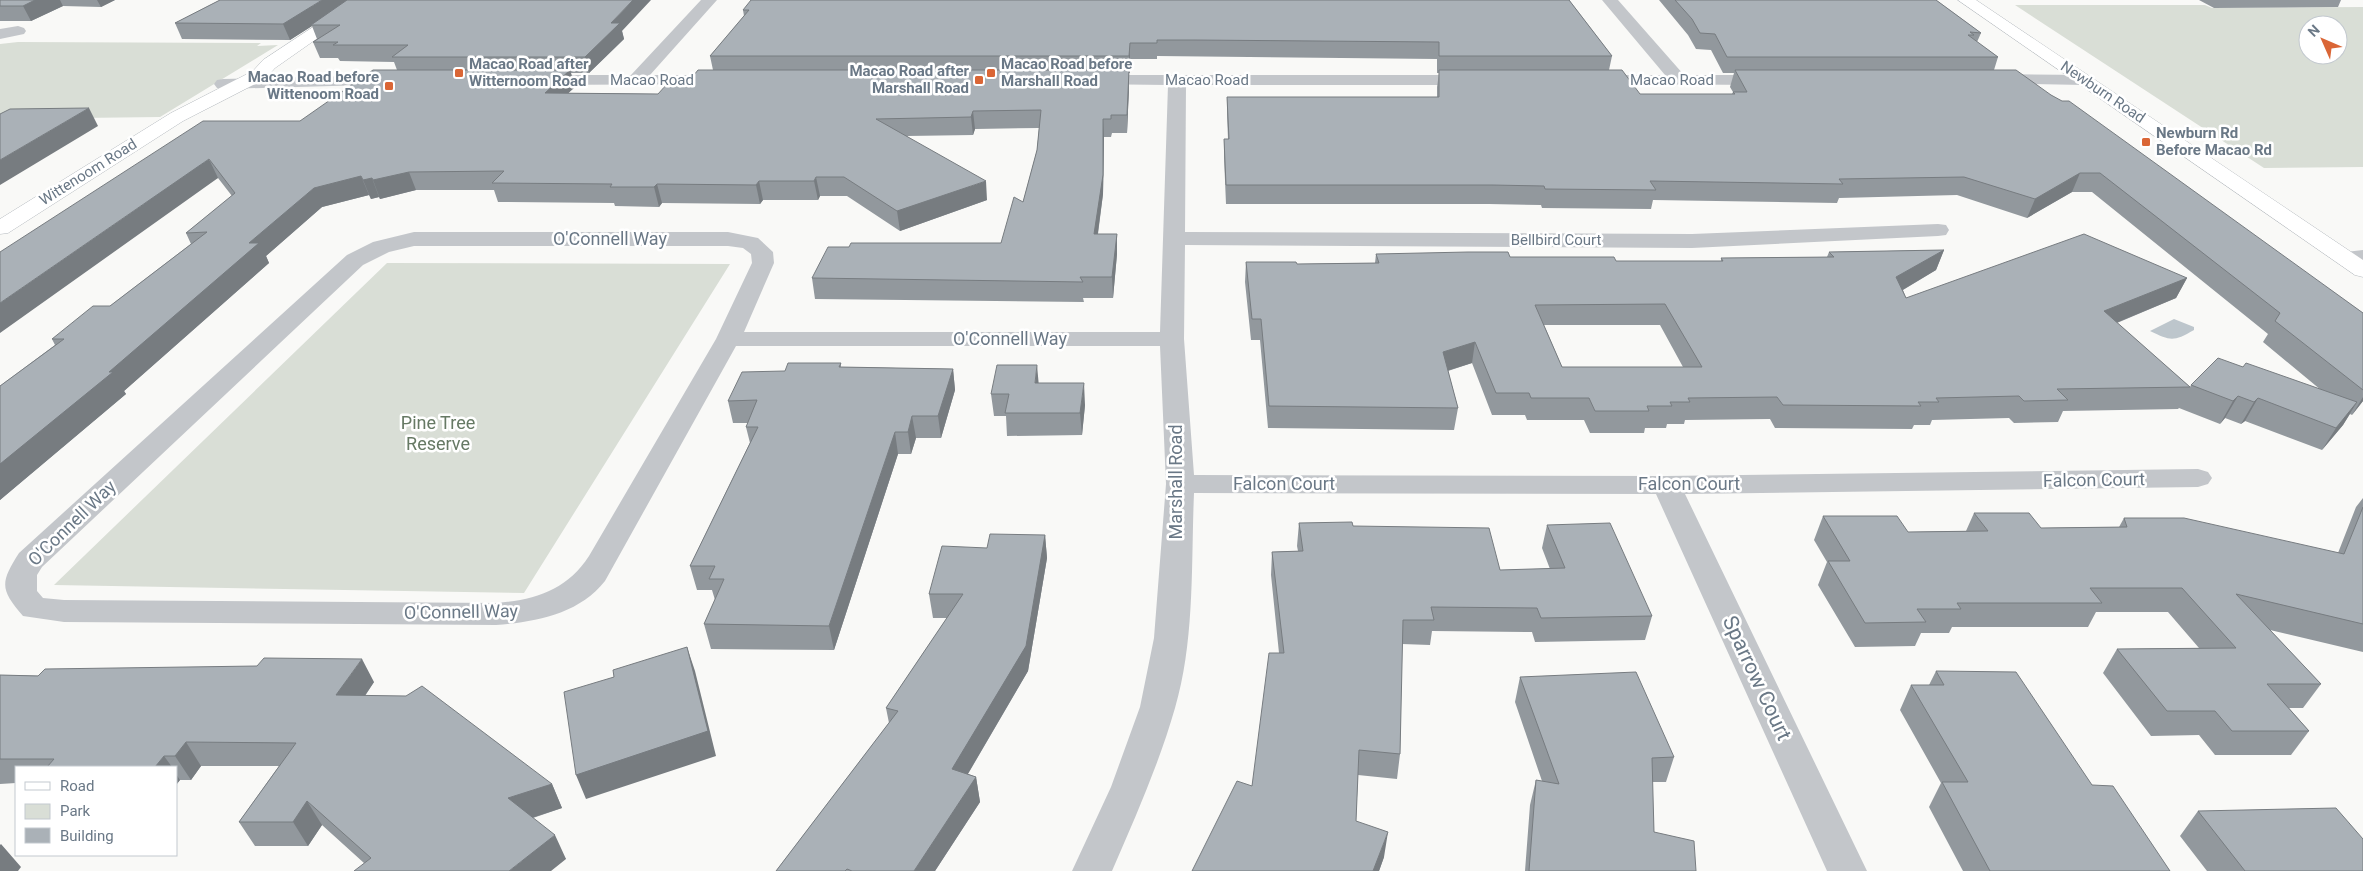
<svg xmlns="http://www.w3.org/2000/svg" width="2363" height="871" font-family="Roboto,sans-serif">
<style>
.green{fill:#d9ded6;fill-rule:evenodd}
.water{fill:#bdc6cc}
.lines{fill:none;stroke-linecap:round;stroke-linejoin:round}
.secondary-casing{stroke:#b5babf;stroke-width:1}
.street{fill:#c3c6ca;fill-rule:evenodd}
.secondary{fill:#fff;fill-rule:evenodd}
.wall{fill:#92989d;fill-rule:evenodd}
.shaded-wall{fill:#777c80}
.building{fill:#aab1b7;stroke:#777c80;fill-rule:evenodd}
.poi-dot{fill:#da6636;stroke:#fff;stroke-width:2}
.labels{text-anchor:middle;stroke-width:5;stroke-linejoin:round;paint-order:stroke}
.far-poi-label{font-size:15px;font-weight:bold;fill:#6a7886;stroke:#fff;text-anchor:start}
.far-street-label{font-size:15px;fill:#6a7886;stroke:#fff}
.street-label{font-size:18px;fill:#6a7886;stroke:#fff}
.park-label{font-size:18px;fill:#667964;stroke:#fff}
.near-street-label{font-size:21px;fill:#6a7886;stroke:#fff}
</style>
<rect width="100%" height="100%" fill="#f9f9f7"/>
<path class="green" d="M2015,5H2205L2212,8L2363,7V167L2264,168ZM2308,25H2338V55H2308Z
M18,42L261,43L257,46L278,45L160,117L0,119V44Z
M387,263L730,264L524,593L54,585Z"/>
<path class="water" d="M2174,319L2194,327V330C2173,342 2171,341 2150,331Z"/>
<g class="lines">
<g class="secondary-casing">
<path id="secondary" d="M354,0H372L275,68L265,79L183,121L8,233L0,234V219L171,113L253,71L263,60Z
M1958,0H1976L2363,260V277L2355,275Z"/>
</g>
<path class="street" d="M701,0H717L650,75H728L734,76L737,80L734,84L536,85L530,84L527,80L530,76L536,75H631Z
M1602,0H1618L1684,75H1770L1776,76L1779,80L1776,84L1770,85L1585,84L1582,80L1585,76L1591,75H1665Z
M18,26L24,28L26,31L24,34L0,39V29Z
M1991,74L2084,75L2090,76L2093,80L2090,84L2084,85L1985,83L1982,79L1985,75Z
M395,75L401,76L404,80L401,84L223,89L217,88L214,84L217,80L223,79Z
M1091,75H1475L1481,76L1484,80L1481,84L1475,85H1186L1185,232L1692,234L1938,224L1946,225L1949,230L1946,235L1938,236L1692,248L1185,245L1184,339L1194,475L1666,476L2198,469L2208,472L2212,478L2208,484L2198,487L1685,494L1867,871H1827L1656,494L1194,493C1191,564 1195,640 1175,708C1159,764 1135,818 1112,871H1072L1111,787L1140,707L1154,638L1166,484L1160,346H736L605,581C579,614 536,622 496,625L64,622L23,616C0,589 0,583 19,553L347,255L373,242L414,232H728L758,238L773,252L774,263L744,332H1160L1168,85L1085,84L1082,80L1085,76ZM414,246H728L743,248L751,254L752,263L716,339L589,556C567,590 535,600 496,603L64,600L43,598L37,591V575L42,567L363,265L389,252Z
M2363,250V264L2345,265L2337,263L2334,258L2337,253Z"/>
<use href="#secondary" class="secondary"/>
</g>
<path class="wall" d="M0,0H115L101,7L63,6L31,21H0Z
M220,0L622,31L624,39L589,73H571L575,87L568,93L658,94L686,85L713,70L710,56L744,16L743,10L1569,0L1612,56L1609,70L1640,94H1732L1733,92L1730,87L1734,73H1723L1711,50L1696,49L1688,35L1659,0H1936L1981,33L1977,42L1998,57L1994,70L2051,95L2363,313V401L2352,415L2350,414L2343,425L2322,450L2245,421L2241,424L2225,418L2220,424L2179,408L2178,409L2063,411L2058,422L2014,423L2009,418L1932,420L1930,425H1914L1912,429L1775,428L1770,419L1685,420L1684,424H1667L1666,428H1645L1644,433H1590L1584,420H1527L1525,415H1492L1472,363L1448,371L1458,408L1454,430L1268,428L1260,340H1251L1245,282L1246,262L1297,264L1375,263L1376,254L1510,257L1616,261H1721V258L1827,257L1829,252L1944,250L1936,270L1903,290L1906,298L2187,278L2176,298L2117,323L2190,387L2191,385L2243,367L2321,390L2263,342L2268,334L2092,192H2072L2027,218L1957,195L1839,198L1837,203L1653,200L1651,209L1542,208L1541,205L1489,204H1226L1224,157V139H1228L1227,114V97H1437V87L1439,73H1437V59L1157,56V59H1130V73H1129V87L1127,133H1112L1111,137H1104L1103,194L1098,234H1117V254L1113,298H1083L1084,302L815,299L812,278L849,247L1001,243L1023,202L1037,150L1039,128L975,129L973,135L907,136L987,200L900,231L847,196H820L818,200H763L760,204L662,203L659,207L615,206L614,203L498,202L494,190H416L380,199L379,197L371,199L369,195L322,207L266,256L269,263L124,391L126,394L0,500V386L55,345L52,339L110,306L191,244L186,233L232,196L218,178L0,252L300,121L397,70L394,62L340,61L338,58H320L313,42L317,39L312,26L290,40L182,39L175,23ZM1544,325H1660L1683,367H1562Z
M2199,0H2341L2338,7L2214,8Z
M841,363V367L953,369L955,390L941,438H916L911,454H898L834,650L711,649L704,624L715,600L712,590H697L690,566L750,443L746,427L748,423H733L728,401L785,371Z
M1039,383L1085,405L1082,435L1007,436L1006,416H994L991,394Z
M2363,498V652L2270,630L2321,684L2303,708H2289L2309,731L2291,755H2215L2199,735L2151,736L2103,673L2117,649L2199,648L2168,612H2096L2088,627H1952L1949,633H1921L1915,646L1855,647L1818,585L1827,562L1814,540L1823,516L1908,532L1966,531L1974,513L2041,528L2119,527L2124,518L2338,553L2356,507Z
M1299,523L1353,526L1500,570L1550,569L1542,548L1547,525L1652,616L1645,640L1535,642L1532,632L1432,631L1430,645L1402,644L1400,754L1397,779L1358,775L1356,821L1384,857L1379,871H1192L1252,786L1279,653L1271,575L1272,552L1298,551L1297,546Z
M1045,535L1047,558L1028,671L968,774L976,777L980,802L935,871H776L889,723L886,708L947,618H933L929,594L987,548Z
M1936,671L2092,785L2170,871H1963L1929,807L1941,783L1900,710L1911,685H1929Z
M0,675L374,682L365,696L552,784L562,808L533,818L566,859L364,863L322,825L308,846H255L239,822L279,766H201L191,780H180L176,785V767H16V783L0,784Z
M1520,677L1674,757L1666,782H1652L1654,832L1696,871H1525L1530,805L1536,780L1542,781L1515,702Z
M2198,811L2363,871H2207L2180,836Z"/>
<path class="shaded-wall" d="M35,0H60L63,6L31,21L23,6Z
M97,0H115L101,7Z
M322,0H351L311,25L312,26L290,40L283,24Z
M633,0H651L622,31L624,39L589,73L585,57L611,23Z
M1130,43V73L1129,56Z
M570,70L575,87L550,110L545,93Z
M1129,70V87L1127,133V115Z
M89,108L98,126L0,185V160Z
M973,111L975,129L973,135L971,117Z
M1103,119L1104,137L1103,194L1095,254L1094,234Z
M209,159L218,178L0,333V303Z
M409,172L416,190L380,199L373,180Z
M2080,173L2072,192L2027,218L2035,199Z
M361,176L369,195L322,207L266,256L269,263L124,391L126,394L0,500V464L109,372L249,243L314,188Z
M816,177L820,196L818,200L814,181Z
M372,178L379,197L371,199L363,180Z
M759,181L763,200L760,204L756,185Z
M986,181L987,200L900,231L897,211Z
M657,184L662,203L659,207L654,187Z
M1117,234V254L1113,298L1112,277Z
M1944,250L1936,270L1889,298L1896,277Z
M2187,278L2176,298L2094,332L2104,311Z
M1475,342L1472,363L1440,373L1443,352Z
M1037,365L1039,387L1035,383Z
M953,369L955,390L941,438L938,416Z
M1084,383L1085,405L1082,435L1080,413Z
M2238,396L2225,418L2220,424L2233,401Z
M2363,397V401L2352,415Z
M2258,398L2245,421L2241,424L2254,402Z
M2357,402L2343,425L2322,450L2336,428Z
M912,416L916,438L911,454L908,432Z
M895,432L898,454L834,650L829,626Z
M1045,535L1047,558L1028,671L956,794L952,769Z
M687,647L695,671L716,756L586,799L576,775Z
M362,659L374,682L349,719L336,695Z
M186,742L201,766L191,780L175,756Z
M164,756L172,767H155Z
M176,774L180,780L176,785Z
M976,777L980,802L935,871H914Z
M552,784L562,808L519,822L508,798Z
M307,801L322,825L308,846L293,822Z
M1388,832L1384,857L1379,871H1373Z
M555,835L566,859L551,871H509Z
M1,844L21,867L18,871H0V845Z"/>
<path class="building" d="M0,0H35L23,6H0Z
M220,0H322L283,24L175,23Z
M347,0H633L611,23H620L585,57H392L408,45H333L338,42H313L340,25H311Z
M751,0H1569L1612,56H1439V42L1194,40H1157V43H1130L1129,56H710L749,10H743Z
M1675,0H1936L1981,33L1970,32L1974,35H1968L1998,57H1727L1715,34L1700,33L1692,19Z
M373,70H570L545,93L658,94L667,84L686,85L698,70H1129L1127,115H1111V119H1103V175L1094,234H1117L1112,277H1080L1083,282L812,278L828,247H849L851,243H1001L1014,197L1023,202L1037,150L1041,110L973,111L971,117L876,119L986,181L897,211L844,177H816L814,181H759L756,185L657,184L654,187H610L612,184L492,183L504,171L409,172L373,180L372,178L363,180L361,176L314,188L249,243H259L109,372H113L0,464V386L64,339H52L93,306H110L207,232L186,233L235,193L209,159L0,303V252L203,121H300Z
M1439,70H1622L1640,94H1735L1733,92H1747L1735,70H2016L2051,95L2062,101H2069L2363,313V390L2275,321L2280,313L2100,173H2080L2035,199L1964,177L1839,179L1843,184L1650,181L1656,190L1545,189L1544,186L1492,185H1226L1224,139H1229L1227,97H1439Z
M89,108L0,160V114L10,109Z
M2084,234L2187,278L2104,311L2190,387L2057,389L2068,400L2024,401L2019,396L1936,398L1939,402H1918L1921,406L1783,405L1777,397L1688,398L1690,402H1670L1672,406H1647L1649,411H1595L1589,398H1531L1529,393H1496L1475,342L1443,352L1458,408L1269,406L1261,319H1252L1246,262H1296L1297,264L1379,263L1376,254L1468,252H1508L1510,257H1614L1616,261H1723L1721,258L1834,257L1829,252L1944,250L1896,277L1906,298ZM1665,304L1702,367H1562L1535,305Z
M2218,358L2243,367L2246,363L2357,402L2336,428L2258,398L2254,402L2238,396L2233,401L2191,385Z
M788,363H841L839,367L953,369L938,416H912L908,432H895L829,626L704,624L724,579H709L715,566H690L758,427H746L757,400L728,401L742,372L785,371Z
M997,365H1037L1035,383H1084L1080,413H1005L1009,394H991Z
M2363,507V624L2236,594L2321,684H2267L2309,731H2232L2215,711H2167L2117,649L2236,648L2182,588H2090L2102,603H1957L1961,609H1917L1926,622L1865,623L1828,561H1850L1823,516H1897L1908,532L1988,531L1974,513H2029L2041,528L2127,527L2124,518H2184L2344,554Z
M1352,522L1353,526L1489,528L1500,570L1565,568L1547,525L1610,523L1652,616L1541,618L1537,608L1431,607L1434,620H1403L1400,754L1359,750L1356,821L1388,832L1373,871H1192L1237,781L1252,786L1269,653H1284L1272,552L1303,551L1299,523Z
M990,534L1045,535L1026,646L952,769L976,777L914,871H852L847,869L845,871H776L898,711L886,708L963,594H929L942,546L987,548Z
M687,647L708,731L576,775L564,692L614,677L613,670Z
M264,658L362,659L336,695L406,696L422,686L552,784L508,798L555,835L509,871H354L371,858L307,801L293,822H239L296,743L186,742L175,756H164L155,767H47L54,759H0V675L38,676L45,669L257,666Z
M1936,671L2016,672L2092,785L2113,786L2170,871H1990L1942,782H1968L1911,685H1944Z
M1636,672L1674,757L1652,758L1654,832L1694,841L1696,871H1529L1536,780L1559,784L1520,677Z
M2336,808L2363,839V871H2245L2198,811Z"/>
<g class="poi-dot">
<rect x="454" y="68" width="10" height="10" rx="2.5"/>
<rect x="986" y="68" width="10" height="10" rx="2.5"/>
<rect x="974" y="75" width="10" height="10" rx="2.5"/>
<rect x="384" y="81" width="10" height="10" rx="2.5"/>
<rect x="2141" y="137" width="10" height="10" rx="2.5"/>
</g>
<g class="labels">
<g class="far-poi-label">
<text x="469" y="69">Macao Road after<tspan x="469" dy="17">Witternoom Road</tspan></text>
<text x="1001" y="69">Macao Road before<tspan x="1001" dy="17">Marshall Road</tspan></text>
<text x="969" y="76" text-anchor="end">Macao Road after<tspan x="969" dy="17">Marshall Road</tspan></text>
<text x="379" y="82" text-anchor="end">Macao Road before<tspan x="379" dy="17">Wittenoom Road</tspan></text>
<text x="2156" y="138">Newburn Rd<tspan x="2156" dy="17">Before Macao Rd</tspan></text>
</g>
<g class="far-street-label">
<text x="652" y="85">Macao Road</text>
<text x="1207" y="85">Macao Road</text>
<text x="1672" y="85">Macao Road</text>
<text transform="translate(2103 92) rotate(34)" y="5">Newburn Road</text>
<text transform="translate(88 172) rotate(-32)" y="5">Wittenoom Road</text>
<text x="1556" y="245">Bellbird Court</text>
</g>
<g class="street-label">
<text x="610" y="245">O'Connell Way</text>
<text x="1010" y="345">O'Connell Way</text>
<text transform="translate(2094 480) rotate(-1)" y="6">Falcon Court</text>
<text transform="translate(1176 482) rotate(-90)" y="6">Marshall Road</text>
<text x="1284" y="490">Falcon Court</text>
<text x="1689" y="490">Falcon Court</text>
<text transform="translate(72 523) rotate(-44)" y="6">O'Connell Way</text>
<text transform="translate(461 612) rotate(-1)" y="6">O'Connell Way</text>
</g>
<g class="park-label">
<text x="438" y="429">Pine Tree<tspan x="438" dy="21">Reserve</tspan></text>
</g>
<g class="near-street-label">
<text transform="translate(1757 678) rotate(65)" y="7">Sparrow Court</text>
</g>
</g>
<rect x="15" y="766" width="162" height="90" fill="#ffffff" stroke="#c3c9cf"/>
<rect x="25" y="782" width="25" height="8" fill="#ffffff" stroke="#c3c9cf"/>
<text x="60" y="791" font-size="15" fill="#6a7886">Road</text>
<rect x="25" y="804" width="25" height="15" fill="#d9ded6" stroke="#c3c9cf"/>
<text x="60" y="816" font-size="15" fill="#6a7886">Park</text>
<rect x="25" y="828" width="25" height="15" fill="#aab1b7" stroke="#c3c9cf"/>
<text x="60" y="841" font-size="15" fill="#6a7886">Building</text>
<g transform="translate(2323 40) rotate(315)"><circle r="24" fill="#ffffff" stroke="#c3c9cf"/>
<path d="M0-4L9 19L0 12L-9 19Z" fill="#da6636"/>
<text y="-8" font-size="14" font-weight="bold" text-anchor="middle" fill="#6a7886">N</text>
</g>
</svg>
